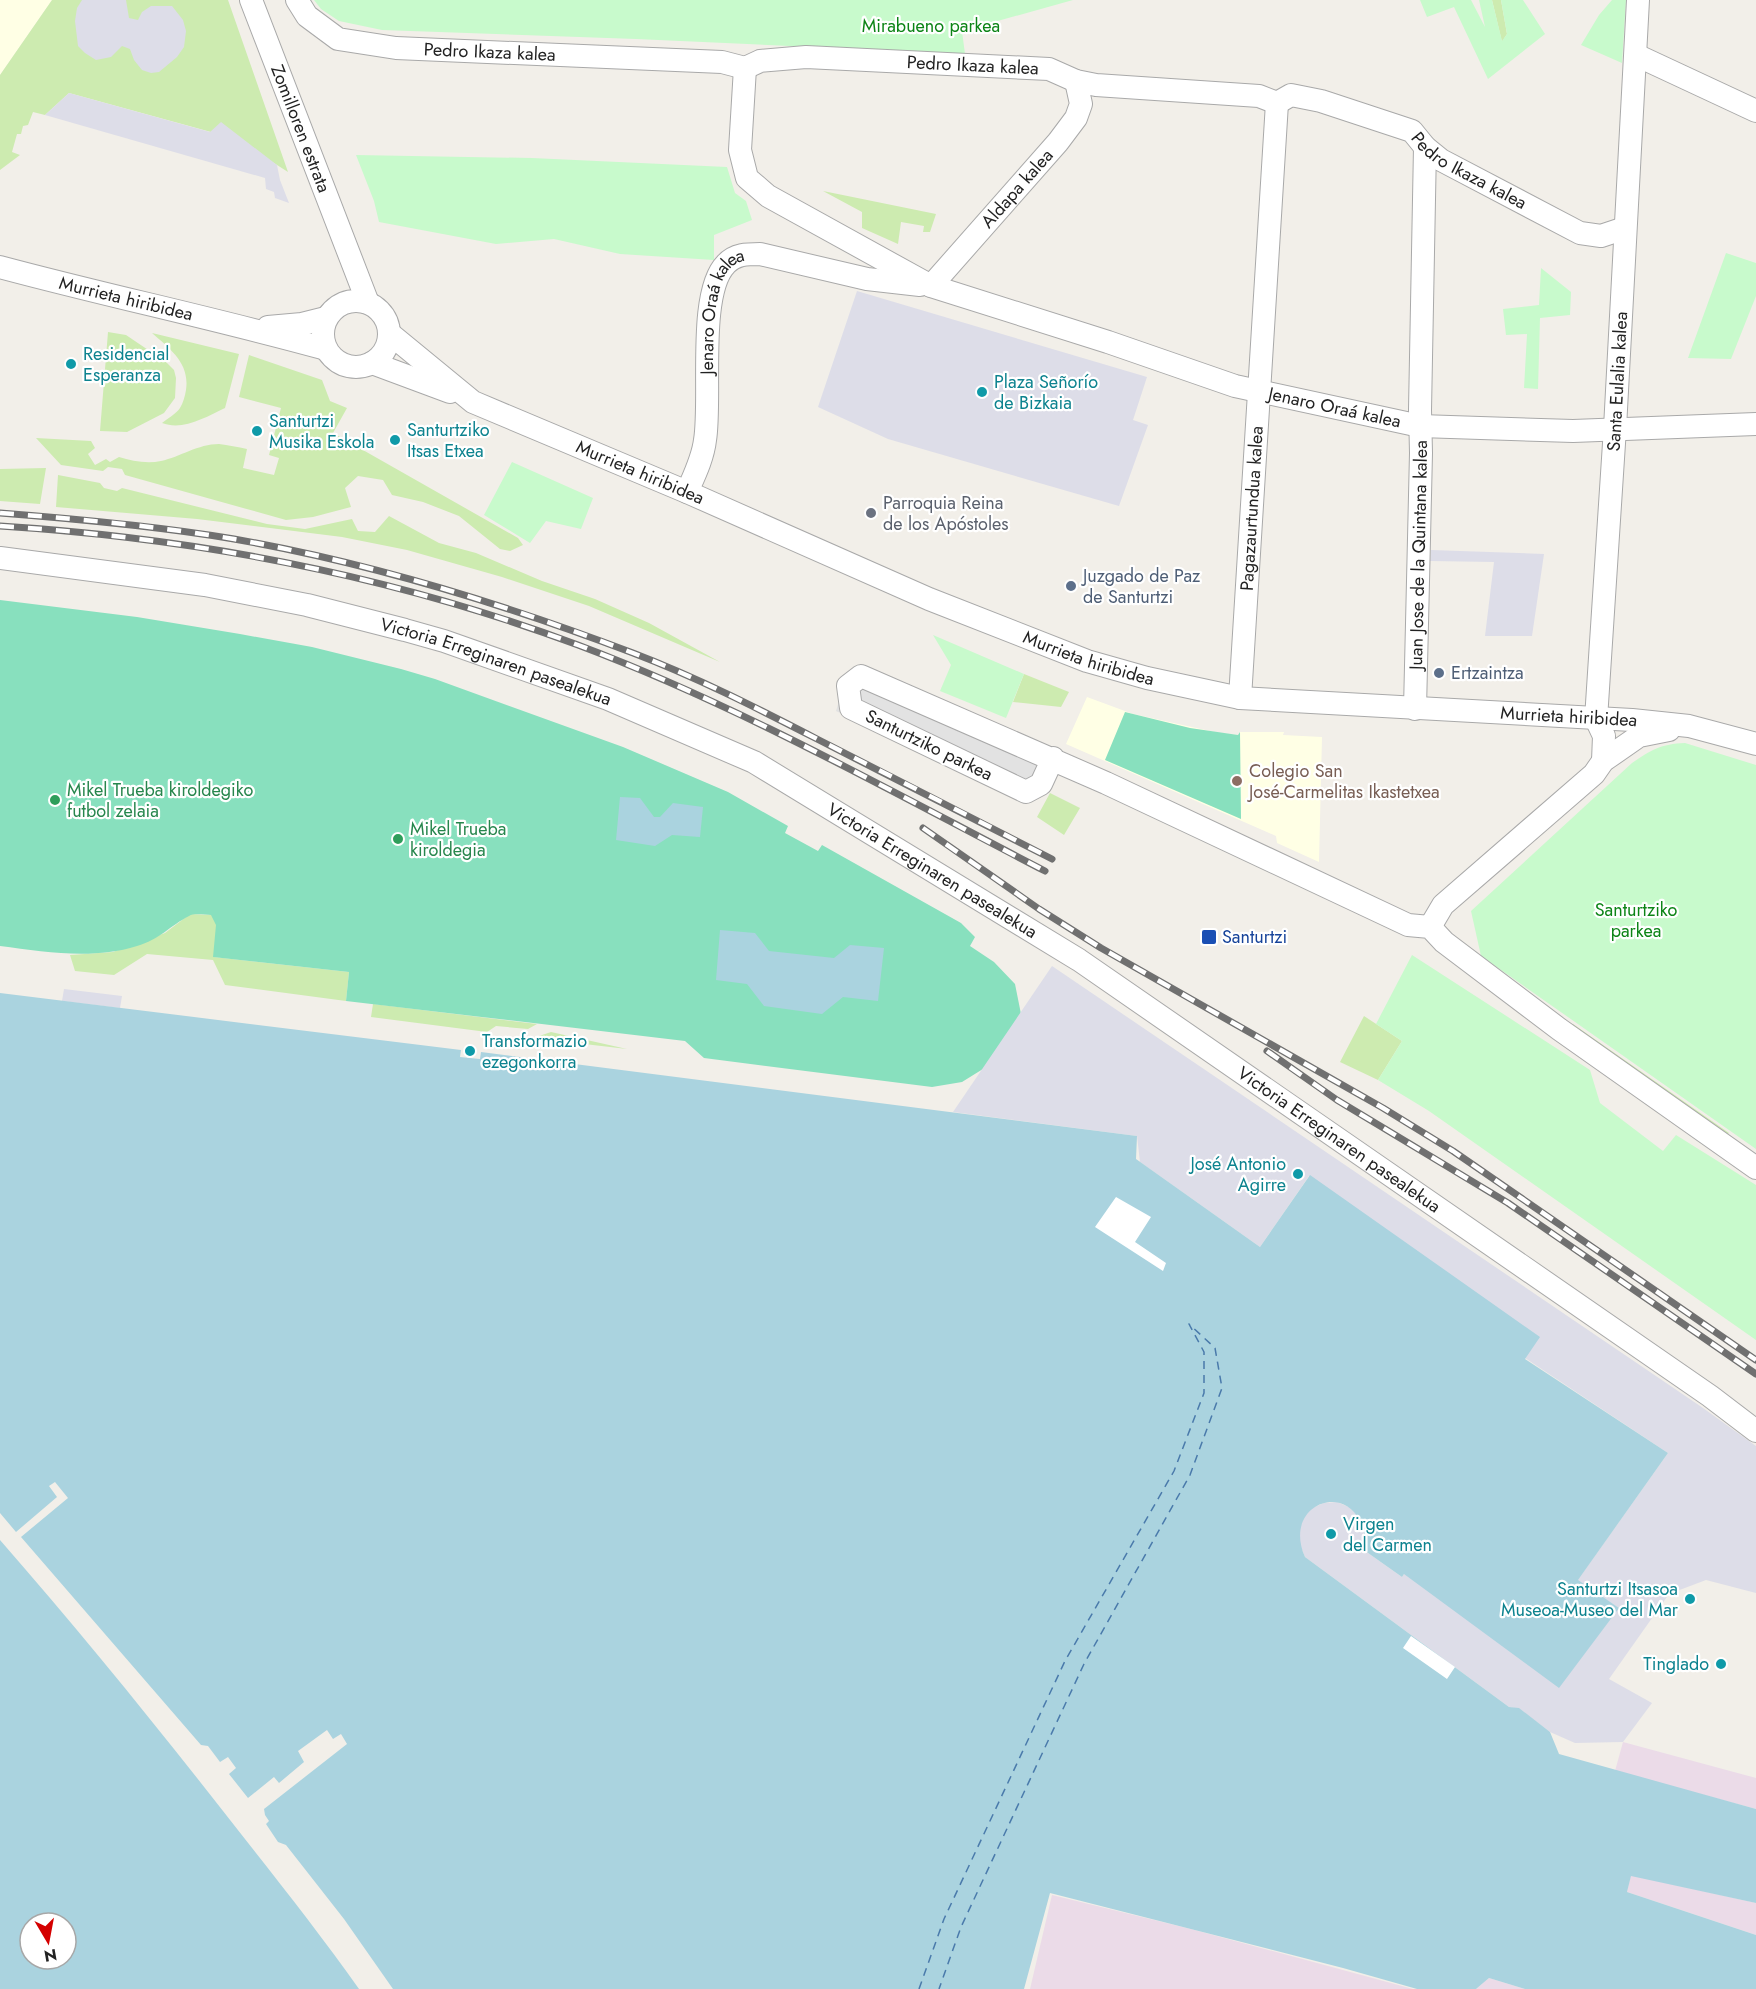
<svg xmlns="http://www.w3.org/2000/svg" width="1756" height="1989" font-family="Jost,sans-serif">
<style>
.industrial{fill:#ebdbe8}
.education{fill:#ffffe5}
.grass{fill:#cdebb0}
.park{fill:#c8facc}
.pitch{fill:#88e0be}
.parking{fill:#e2e2e2}
.plaza{fill:#dddde8}
.water{fill:#aad3df;fill-rule:evenodd}
.pier{fill:#fff}
.lines{fill:none;stroke-linecap:round;stroke-linejoin:round}
.ferry{stroke:#4a7aab;stroke-width:1.5;stroke-dasharray:8 6;stroke-linecap:butt}
.minor-casing{stroke:#a9a9a9;stroke-width:24}
.minor{stroke:#fff;stroke-width:22}
.rail-casing{stroke:#707070;stroke-width:7}
.rail{stroke:#fff;stroke-width:4.5;stroke-dasharray:14;stroke-linecap:butt}
.culture-dot{fill:#0f9aa8;stroke:#fff;stroke-width:2}
.worship-dot{fill:#6b7280;stroke:#fff;stroke-width:2}
.service-dot{fill:#5c6f8a;stroke:#fff;stroke-width:2}
.education-dot{fill:#8d6e63;stroke:#fff;stroke-width:2}
.leisure-dot{fill:#2e9e5b;stroke:#fff;stroke-width:2}
.transit-dot{fill:#1a4fb4;stroke:#fff;stroke-width:2}
.labels{text-anchor:middle;stroke-width:4.5;stroke-linejoin:round;paint-order:stroke}
.park-label{font-size:18px;fill:#0c8416;stroke:#fff}
.street-label{font-size:18px;fill:#222;stroke:#fff}
.culture-label{font-size:18px;fill:#0d838f;stroke:#fff;text-anchor:start}
.worship-label{font-size:18px;fill:#5b616d;stroke:#fff;text-anchor:start}
.service-label{font-size:18px;fill:#4e5e75;stroke:#fff;text-anchor:start}
.education-label{font-size:18px;fill:#785e54;stroke:#fff;text-anchor:start}
.leisure-label{font-size:18px;fill:#27864d;stroke:#fff;text-anchor:start}
.transit-label{font-size:18px;fill:#164399;stroke:#fff;text-anchor:start}
</style>
<rect width="100%" height="100%" fill="#f2efe9"/>
<path class="industrial" d="M1623,1742L1756,1778V1809L1615,1771Z
M1631,1875L1756,1903V1935L1627,1892Z
M1052,1895L1191,1929L1413,1989H1030Z
M1489,1978L1525,1989H1476Z"/>
<path class="education" d="M0,0H52L0,75Z
M1087,697L1133,714L1219,733L1238,735L1240,732H1284L1283,735L1322,737L1319,862L1277,843L1276,836L1066,744Z"/>
<path class="grass" d="M52,0H228L288,172L266,158L211,132L69,93L45,115L33,112L28,125L23,126L21,134H17L12,152L20,155L0,170V75Z
M1492,0H1501L1507,34L1502,42Z
M823,191L936,214L930,232H923L924,226L901,222L898,244L862,228V212Z
M108,332L126,335L166,362L174,370L176,378L175,398L164,413L127,432L100,431Z
M152,333L239,354L225,408C206,417 183,431 162,423C167,419 176,414 180,408C183,403 185,396 186,390C190,363 170,349 152,333Z
M249,355L322,380L330,401L347,408L333,433L518,538L523,545L510,551L500,549L459,516L423,502L392,495L383,480L358,476L345,488L351,507L313,517L286,520L125,475L122,469L108,467L103,471L61,465L36,438L91,441L95,448L88,454L95,465L106,459L110,462L119,457C132,461 147,464 161,461C180,457 198,444 219,444C228,445 238,447 247,449L243,468L274,475L279,458L269,455L281,408L239,397Z
M46,468L40,504L0,501V469Z
M58,475L100,483L104,488L117,491L122,488L267,524L305,529L352,519L358,531L375,532L389,516L439,543L476,553L542,581L595,599L649,623L720,662L589,606L502,577L407,550L342,537L197,519L56,507Z
M1024,674L1069,692L1061,707L1013,702Z
M1050,793L1080,808L1064,835L1037,817Z
M190,914L212,915L217,925L214,957L349,972L346,1001L225,985L213,960L147,954L114,975L75,971L70,955L113,952L165,933Z
M373,1004L537,1024L528,1029L496,1026L487,1032L371,1017Z
M1364,1016L1402,1041L1378,1080L1340,1062Z
M1573,1024L1729,1133L1727,1135L1570,1027Z
M551,1032L627,1049L533,1038Z"/>
<path class="park" d="M314,0H1073L962,31L965,54L636,39L382,30L339,21L321,9Z
M1420,0H1471L1485,27L1479,0H1492L1502,41L1507,34L1501,0H1523L1545,34L1488,79L1454,7L1427,17Z
M1612,0H1626L1622,63L1581,45L1599,15Z
M356,155L532,158L727,167L735,193L746,201L752,220L714,235V260L620,254L554,239L496,244L379,222L374,201Z
M1726,253L1756,263V296L1731,359L1688,358Z
M1541,268L1571,292L1570,315L1540,318L1538,389L1524,388L1527,334L1506,335L1503,309L1539,305Z
M512,462L593,498L581,529L546,521L530,543L484,515Z
M933,635L1024,674L1006,718L940,691L951,665Z
M1685,743L1756,765V1149L1481,956L1471,911L1632,763C1651,750 1661,744 1685,743Z
M1412,955L1590,1070L1600,1103L1663,1151L1676,1135L1756,1185V1340L1429,1111L1378,1080L1402,1041L1376,1024Z"/>
<path class="pitch" d="M0,600L137,617L240,634L312,647L401,669L435,679L623,747L728,792L788,826L785,833L818,851L822,845L961,923L975,937L970,946L994,962L1015,984L1021,1014L991,1064L962,1082L932,1087L704,1058L685,1041L346,1001L349,972L213,957L216,925L211,915C205,915 194,913 189,916C171,925 159,940 137,946C92,960 46,952 0,946Z
M1125,712L1190,728L1238,735L1240,732L1241,819L1105,760Z"/>
<path class="parking" d="M846,678L1055,750L1027,801L836,711Z"/>
<path class="plaza" d="M82,0H126L129,18L138,20L142,12L151,6H172L183,20L186,31L184,47L177,57L159,72L151,73L142,70L134,60L130,49L122,46L111,57L96,60L85,53L78,46L75,21L77,8Z
M69,93L210,132L221,122L277,165L280,180L289,203L275,198L274,192L266,189L265,178L45,115Z
M857,291L1147,377L1133,420L1148,425L1119,506L888,439L818,407Z
M1431,550L1544,554L1532,636H1485L1494,562L1430,561Z
M1052,966L1703,1408L1756,1446V1593L1706,1580L1669,1594L1609,1679L1652,1703L1623,1742L1575,1743L1550,1732L1519,1709L1509,1707L1305,1557L1300,1545V1528L1304,1516L1312,1508L1324,1503L1337,1502L1349,1507L1358,1516L1363,1526L1364,1535L1361,1548L1402,1577L1404,1574L1619,1608L1577,1581L1668,1453L1525,1358L1309,1176L1260,1247L1140,1162L1137,1136L953,1112Z
M64,989L122,996L120,1008L62,1001Z"/>
<path class="water" d="M620,797L640,798L654,817H660L673,803L703,807L700,837L672,835L655,846L616,840Z
M720,930L755,933L769,951L834,958L850,945L884,948L878,1001L843,997L822,1014L764,1006L747,984L716,980Z
M0,993L461,1050L460,1057L480,1059L481,1052L1137,1136L1136,1159L1260,1247L1310,1175L1540,1337L1525,1359L1668,1453L1578,1580L1619,1608L1559,1688L1404,1574L1402,1577L1361,1548C1366,1539 1365,1530 1360,1521C1341,1482 1283,1507 1305,1557L1509,1707L1519,1708L1550,1732L1559,1754L1756,1809V1903L1631,1876L1627,1892L1756,1935V1989H1525L1489,1978L1476,1989H1417L1343,1968L1050,1893L1024,1989H393L344,1919L286,1845L278,1842L266,1824L269,1821L265,1815L264,1809L347,1744L341,1734L333,1739L327,1730L298,1751L304,1762L279,1783L274,1777L248,1798L229,1774L236,1768L228,1757L220,1762L208,1746L201,1745L21,1537L68,1498L55,1482L49,1486L57,1497L16,1532L0,1513Z
M0,1540C77,1628 151,1719 223,1811C269,1870 316,1928 359,1989H0ZM30,1923H66V1959H30Z"/>
<path class="pier" d="M1116,1197L1151,1217L1135,1242L1166,1263L1163,1271L1095,1227Z
M1411,1636L1455,1667L1447,1679L1403,1648Z"/>
<g class="lines">
<path class="ferry" d="M919,1989L944,1919L1065,1661L1174,1471L1204,1393V1352L1189,1324L1215,1348L1222,1388L1190,1475L1084,1664L961,1927L939,1989"/>
<g class="minor-casing">
<g id="minor">
<path id="s1" d="M251,0L368,303"/>
<path id="s2" d="M297,0L307,16L338,39L396,48L722,62L745,68L760,61L806,57L1049,69L1076,81L1096,85L1259,96L1277,103"/>
<path d="M1636,55L1756,111"/>
<path id="s3" d="M745,68L740,150L747,178L768,196L931,286L1108,342L1235,386L1420,426L1573,431L1756,424"/>
<path id="s4" d="M1277,103L1291,95L1321,101L1412,131L1425,147L1441,160L1580,233L1601,236L1625,228"/>
<path id="s5" d="M0,267C108,296 218,319 326,349"/>
<path id="s6" d="M931,286L1058,142L1076,118L1081,104L1076,81"/>
<circle cx="356" cy="334" r="33"/>
<path d="M268,327L302,324L326,318"/>
<path id="s7" d="M389,333L473,402L687,492L929,599L1087,661L1147,678L1240,698L1632,720L1689,726L1756,744"/>
<path d="M372,363L450,392"/>
<path id="s8" d="M687,492C694,476 703,458 705,440C712,399 697,293 726,264C735,254 747,254 760,254L867,279L920,285"/>
<path id="s9" d="M0,558L205,585L307,605L405,630L444,641L608,699L754,762L1079,960L1710,1396L1756,1431"/>
<path id="s10" d="M1240,698L1277,103"/>
<path id="s11" d="M1415,709L1421,453L1420,410L1425,147"/>
<path d="M1053,758L1041,784L1026,792L851,708L848,686L861,676L1106,783L1408,925L1430,927L1444,942L1559,1029L1756,1168"/>
<path id="s12" d="M1603,761L1604,736L1596,719L1615,428L1638,0"/>
<path d="M1430,927L1443,905L1594,774L1603,761L1639,736L1669,730"/>
</g>
</g>
<use href="#minor" class="minor"/>
<g class="rail-casing">
<path id="rail" d="M0,513C78,519 157,526 234,539C371,563 504,604 633,653C696,677 757,708 817,739C895,778 973,818 1052,859
M0,526C196,538 393,576 578,645C740,706 892,792 1045,871
M923,828L1039,909L1101,948L1383,1108L1453,1151L1756,1360
M1267,1051L1337,1100L1508,1203L1756,1374"/>
</g>
<use href="#rail" class="rail"/>
</g>
<g class="culture-dot">
<circle cx="71" cy="364" r="6"/>
<circle cx="982" cy="392" r="6"/>
<circle cx="257" cy="431" r="6"/>
<circle cx="395" cy="440" r="6"/>
<circle cx="470" cy="1051" r="6"/>
<circle cx="1298" cy="1174" r="6"/>
<circle cx="1331" cy="1534" r="6"/>
<circle cx="1690" cy="1599" r="6"/>
<circle cx="1721" cy="1664" r="6"/>
</g>
<circle class="worship-dot" cx="871" cy="513" r="6"/>
<g class="service-dot">
<circle cx="1071" cy="586" r="6"/>
<circle cx="1439" cy="673" r="6"/>
</g>
<circle class="education-dot" cx="1237" cy="781" r="6"/>
<g class="leisure-dot">
<circle cx="55" cy="800" r="6"/>
<circle cx="398" cy="839" r="6"/>
</g>
<rect class="transit-dot" x="1201" y="929" width="16" height="16" rx="3"/>
<g class="labels">
<g class="park-label">
<text x="931" y="32">Mirabueno parkea</text>
<text x="1636" y="916">Santurtziko<tspan x="1636" dy="21">parkea</tspan></text>
</g>
<g class="street-label">
<text dy="6" stroke="none"><textPath href="#s2" startOffset="210">Pedro Ikaza kalea</textPath></text>
<text dy="6" stroke="none"><textPath href="#s2" startOffset="696">Pedro Ikaza kalea</textPath></text>
<text dy="6" stroke="none"><textPath href="#s1" startOffset="138">Zomilloren estrata</textPath></text>
<text dy="6" stroke="none"><textPath href="#s4" startOffset="213">Pedro Ikaza kalea</textPath></text>
<text dy="6" stroke="none"><textPath href="#s6" startOffset="130">Aldapa kalea</textPath></text>
<text dy="6" stroke="none"><textPath href="#s5" startOffset="130">Murrieta hiribidea</textPath></text>
<text dy="6" stroke="none"><textPath href="#s8" startOffset="188">Jenaro Oraá kalea</textPath></text>
<text dy="6" stroke="none"><textPath href="#s12" startOffset="382">Santa Eulalia kalea</textPath></text>
<text dy="6" stroke="none"><textPath href="#s3" startOffset="747">Jenaro Oraá kalea</textPath></text>
<text dy="6" stroke="none"><textPath href="#s7" startOffset="290">Murrieta hiribidea</textPath></text>
<text dy="6" stroke="none"><textPath href="#s10" startOffset="190">Pagazaurtundua kalea</textPath></text>
<text dy="6" stroke="none"><textPath href="#s11" startOffset="154">Juan Jose de la Quintana kalea</textPath></text>
<text dy="6" stroke="none"><textPath href="#s7" startOffset="776">Murrieta hiribidea</textPath></text>
<text dy="6" stroke="none"><textPath href="#s9" startOffset="508">Victoria Erreginaren pasealekua</textPath></text>
<text dy="6" stroke="none"><textPath href="#s7" startOffset="1262">Murrieta hiribidea</textPath></text>
<text transform="translate(929 745) rotate(26)" y="6">Santurtziko parkea</text>
<text dy="6" stroke="none"><textPath href="#s9" startOffset="994">Victoria Erreginaren pasealekua</textPath></text>
<text dy="6" stroke="none"><textPath href="#s9" startOffset="1482">Victoria Erreginaren pasealekua</textPath></text>
</g>
<g class="culture-label">
<text x="83" y="360">Residencial<tspan x="83" dy="21">Esperanza</tspan></text>
<text x="994" y="388">Plaza Señorío<tspan x="994" dy="21">de Bizkaia</tspan></text>
<text x="269" y="427">Santurtzi<tspan x="269" dy="21">Musika Eskola</tspan></text>
<text x="407" y="436">Santurtziko<tspan x="407" dy="21">Itsas Etxea</tspan></text>
<text x="482" y="1047">Transformazio<tspan x="482" dy="21">ezegonkorra</tspan></text>
<text x="1286" y="1170" text-anchor="end">José Antonio<tspan x="1286" dy="21">Agirre</tspan></text>
<text x="1343" y="1530">Virgen<tspan x="1343" dy="21">del Carmen</tspan></text>
<text x="1678" y="1595" text-anchor="end">Santurtzi Itsasoa<tspan x="1678" dy="21">Museoa-Museo del Mar</tspan></text>
<text x="1709" y="1670" text-anchor="end">Tinglado</text>
</g>
<g class="worship-label">
<text x="883" y="509">Parroquia Reina<tspan x="883" dy="21">de los Apóstoles</tspan></text>
</g>
<g class="service-label">
<text x="1083" y="582">Juzgado de Paz<tspan x="1083" dy="21">de Santurtzi</tspan></text>
<text x="1451" y="679">Ertzaintza</text>
</g>
<g class="education-label">
<text x="1249" y="777">Colegio San<tspan x="1249" dy="21">José-Carmelitas Ikastetxea</tspan></text>
</g>
<g class="leisure-label">
<text x="67" y="796">Mikel Trueba kiroldegiko<tspan x="67" dy="21">futbol zelaia</tspan></text>
<text x="410" y="835">Mikel Trueba<tspan x="410" dy="21">kiroldegia</tspan></text>
</g>
<g class="transit-label">
<text x="1222" y="943">Santurtzi</text>
</g>
</g>
<g transform="translate(48 1941) rotate(170)"><circle r="28" fill="#ffffff" stroke="#a7a7a7" stroke-width="1.5"/>
<path d="M0-4.5L10 22L0 15L-10 22Z" fill="#d40000"/>
<text y="-9" font-size="16" font-weight="bold" text-anchor="middle" fill="#222222">N</text>
</g>
</svg>
